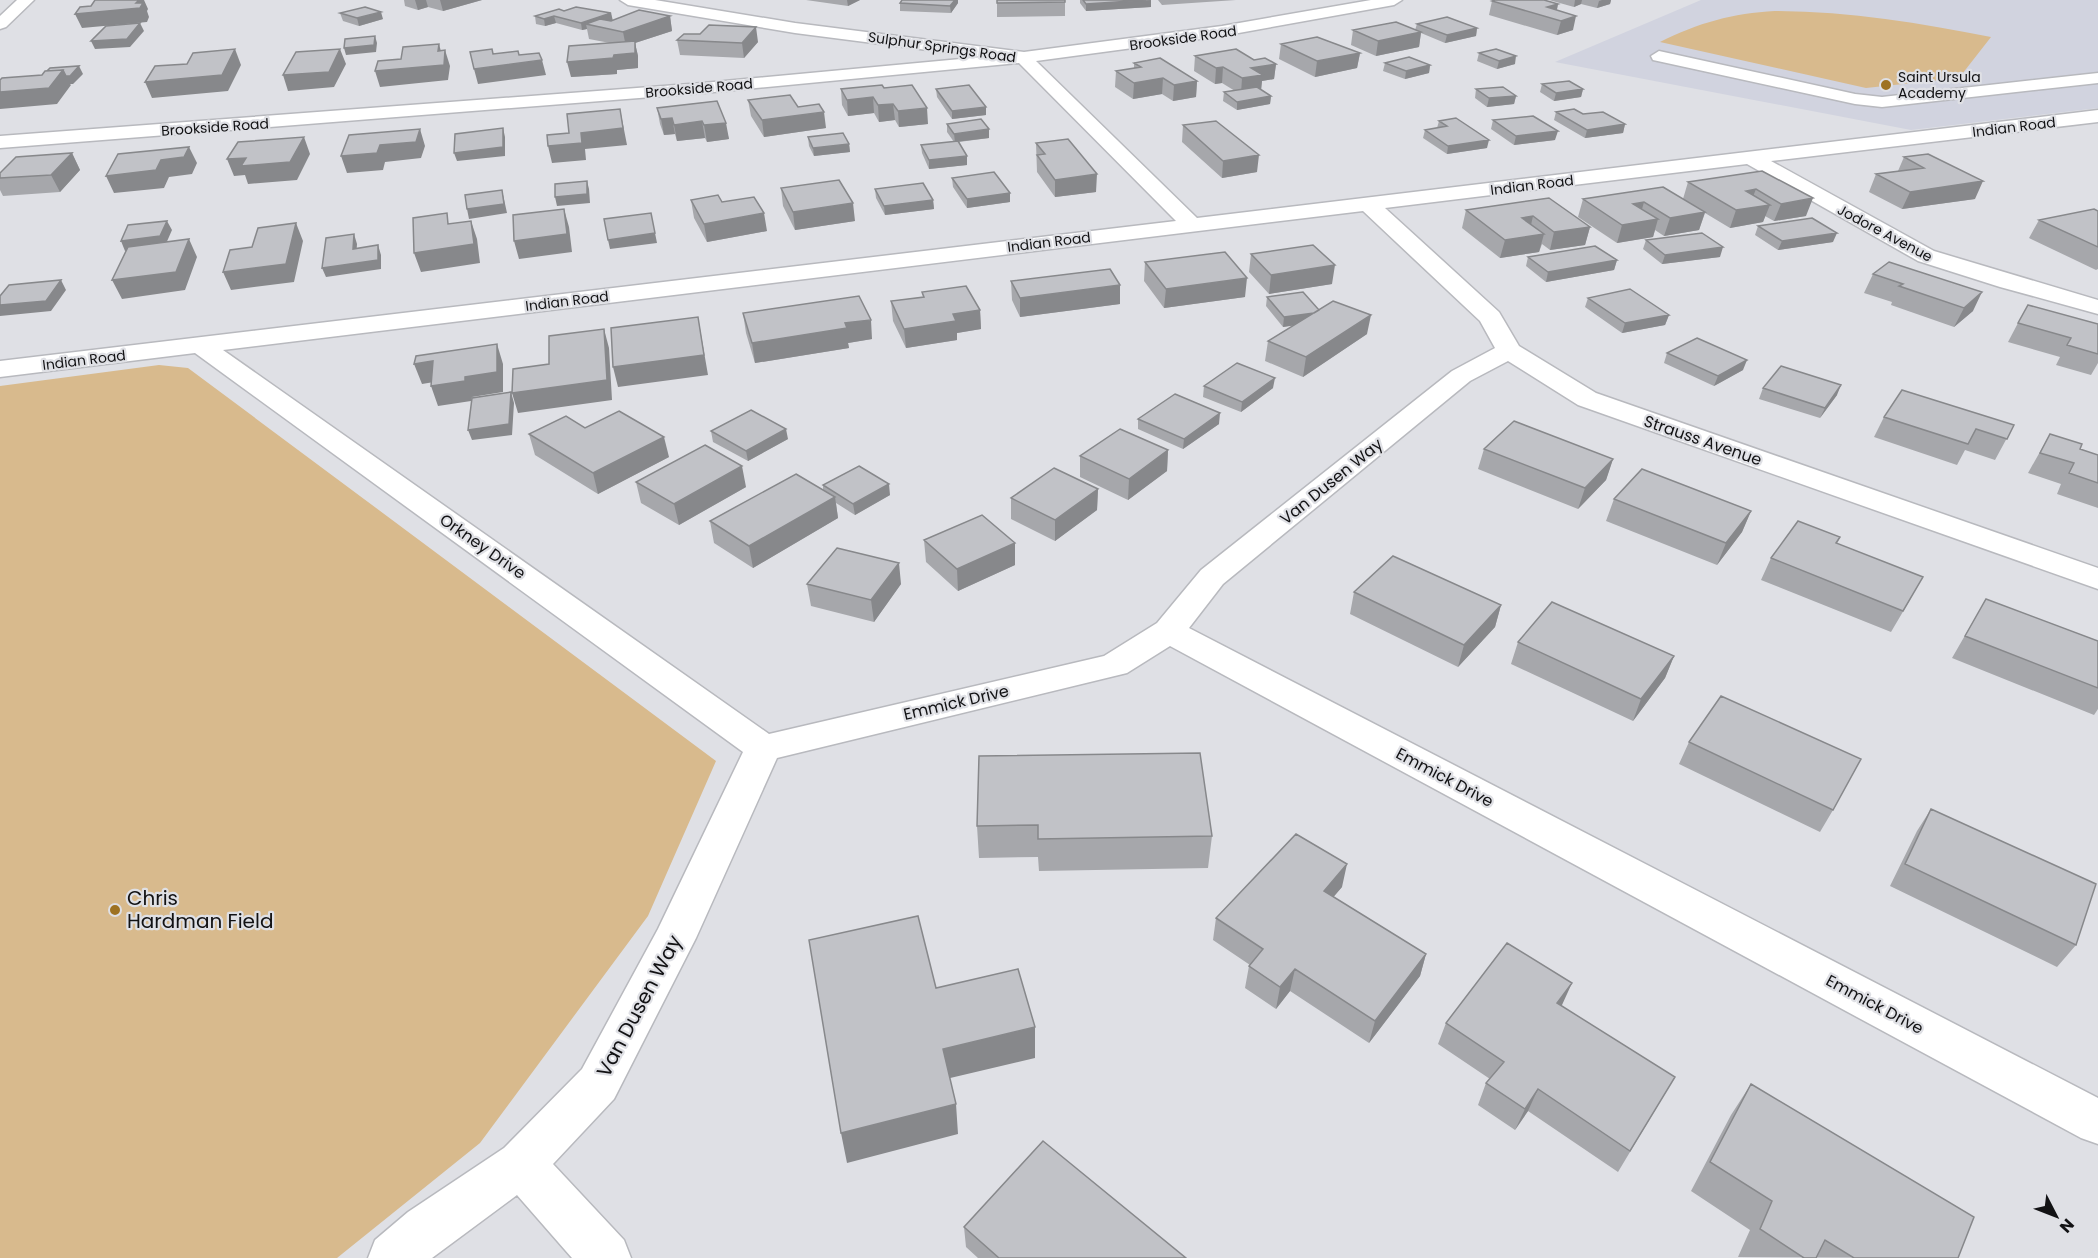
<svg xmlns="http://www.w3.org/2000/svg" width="2098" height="1258" font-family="Poppins,sans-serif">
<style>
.built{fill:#d1d3df}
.green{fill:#d8ba8d}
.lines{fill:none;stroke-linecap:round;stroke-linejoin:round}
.minor-casing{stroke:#b8b9be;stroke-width:3}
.minor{fill:#fff;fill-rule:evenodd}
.wall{fill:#a6a7ab}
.shaded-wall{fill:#87888b}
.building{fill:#c1c2c7;stroke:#87888b;stroke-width:1.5}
.poi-dot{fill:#9e7222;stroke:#dfe0e5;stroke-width:2}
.labels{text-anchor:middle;stroke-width:4.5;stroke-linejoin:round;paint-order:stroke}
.far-street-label{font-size:14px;fill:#121214;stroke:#dfe0e5}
.far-poi-label{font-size:14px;fill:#121214;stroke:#dfe0e5;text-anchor:start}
.street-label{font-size:16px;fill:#121214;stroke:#dfe0e5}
.near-poi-label{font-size:20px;fill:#121214;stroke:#dfe0e5;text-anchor:start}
.near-street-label{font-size:20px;fill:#121214;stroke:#dfe0e5}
</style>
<rect width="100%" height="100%" fill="#dfe0e5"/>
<path class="built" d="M1701,0H2098V108L1911,130L1555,62Z"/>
<path class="green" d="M1775,11C1848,11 1920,23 1991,37L1959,78L1866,88L1660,42C1698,23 1733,13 1775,11Z
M159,365L188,368L716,761L648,916L480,1143L337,1258H0V386Z"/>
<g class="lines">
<g class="minor-casing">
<path id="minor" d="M17,0H34L6,27L0,29V16Z
M620,0H655L795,23L1024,52L1222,26L1371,0H1402L1394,5L1222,36L1036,61L1197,218L2098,110V122L1771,161L1934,251L2098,300V314L2000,287L1918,261L1747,164L1385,208L1499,312L1519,346L1596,393L2098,568V589L1578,405L1508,361L1470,381L1223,584L1189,628L2098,1098V1144L2081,1138L1170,646L1127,673L777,758L696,938L614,1099L553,1164L624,1240L631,1258H572L517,1195L432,1258H368L375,1240L408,1212L504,1148L582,1069L658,929L743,752L195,353L0,377V361L1176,221L1019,63L703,93L0,148V136L703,83L982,57L795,33L628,5ZM1363,211L1480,321L1495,348L1452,371L1201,570L1157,623L1104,656L769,734L223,350Z
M1659,51L1855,94L1882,97L2098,73V83L1882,107L1855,104L1653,60L1651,56Z"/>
</g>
<use href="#minor" class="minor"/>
</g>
<path class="wall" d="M404,0H482L443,11L428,7L418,10L405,6Z
M806,0H860L848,6Z
M902,0H958V3L951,13L900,11V3Z
M997,0H1065V16L997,17Z
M1080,0H1151V7L1086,11L1080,3Z
M1158,0H1236L1162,5Z
M1549,0H1611L1610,4L1597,8L1581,4L1574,7Z
M1492,1L1558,4L1557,10L1573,30L1557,35L1489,15Z
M564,11L611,13L612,20L670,16L672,31L635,43L638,56V68L617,70V74L571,77L610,43L589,39L587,29L582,30L556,23L545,26L536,24L535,16Z
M340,13L383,19L359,26L343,21Z
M1417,24L1477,28L1476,36L1445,43L1421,33L1419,47L1376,56L1351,45L1353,30H1415Z
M677,40L758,42L744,58L680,55Z
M1281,44L1360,53L1357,68L1315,77L1279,59Z
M1479,53L1515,64L1497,69L1477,61Z
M1195,56L1254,60L1276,64L1274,79L1262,81L1261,90L1271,96L1270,104L1237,110L1223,101L1224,92L1235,91L1222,83L1215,84L1194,71Z
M1134,63L1197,81L1196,97L1173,101L1162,94L1133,99L1115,87L1116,71L1134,68Z
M1385,63L1430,65L1429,73L1405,79L1383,71Z
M1542,84L1583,89L1581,97L1554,101L1540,92Z
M884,88L928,124L899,127L895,120L879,122L874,113L848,116L842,105L841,89Z
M936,89L986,115L952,119L937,97Z
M1476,89L1516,96L1514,104L1487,107L1475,98Z
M748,100L798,107L826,128L764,137L751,116Z
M717,101L729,139L707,142L705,138L677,141L675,134L664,135L660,124L657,108Z
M1556,112L1583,114L1625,124L1623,133L1585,138L1554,120Z
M1493,120L1555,140L1514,145L1491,129Z
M1439,121L1487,148L1447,154L1423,138L1425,130L1437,128Z
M947,124L989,138L959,142L967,156V165L929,169L922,153L921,145L954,142L947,132Z
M1183,125L1257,172L1222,178L1182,142Z
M808,137L849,144L850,152L814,156L809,146Z
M1036,143L1096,192L1055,197L1037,172Z
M72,153L80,170L60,192L3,196L0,190V173Z
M1928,154L1975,199L1902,209L1869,192L1876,174L1898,171L1904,157Z
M1762,171L1806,216L1774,221L1765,216L1763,222L1730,228L1705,213L1699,230L1664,236L1655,230L1653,237L1617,243L1578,217L1583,199H1683L1688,182Z
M952,178L1010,193V202L967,208L953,187Z
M781,188L855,221L795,230L783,206Z
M875,189L933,200L934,209L885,215L876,198Z
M1549,198L1590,227L1585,245L1550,250L1542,244L1539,252L1500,258L1462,228L1466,210Z
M691,200L767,231L707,242L694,218Z
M2098,211V269L2096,270L2029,238L2039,220Z
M1758,226L1833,242L1778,250L1755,235Z
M1646,240L1720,257L1662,264L1643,249Z
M1251,254L1332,284L1269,294L1249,272Z
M1528,257L1617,260L1614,270L1546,282L1526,266Z
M1145,262L1245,297L1164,308L1144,281Z
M1889,262L1973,311L1954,327L1891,305L1892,302L1864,293L1873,274Z
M1011,281L1120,285V304L1020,317L1012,300Z
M922,292L980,310L981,329L957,333V340L906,348L893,321L891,301L923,297Z
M1267,297L1319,310L1367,334L1303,377L1265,361L1268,341L1294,325L1283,327L1266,306Z
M1588,298L1669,315L1665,325L1622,333L1585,307Z
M743,313L872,339L848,343L849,348L755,363L746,333Z
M2018,323L2098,324V363L2091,375L2056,365L2060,357L2008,342Z
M1667,353L1743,370L1714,386L1664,363Z
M1204,386L1273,388L1241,412L1203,397Z
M1763,388L1837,395L1820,418L1759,399Z
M1884,417L2014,425L1995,460L1965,450L1957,465L1874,437Z
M1138,419L1219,424L1183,449L1138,429Z
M585,428L669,457L598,494L535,455L529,434Z
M711,431L788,439L748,461L713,442Z
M2050,434L2080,449L2098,455V508L2057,494L2061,484L2028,473Z
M1484,449L1613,459L1606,480L1578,509L1478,469Z
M1168,450L1167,471L1128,500L1080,477V456Z
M636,482L746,487L679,525L641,503Z
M823,485L890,495L855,515L836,503L838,518L753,568L714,543L710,521L823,490Z
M1098,489L1097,510L1055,541L1011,519V498Z
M1614,499L1751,511L1742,532L1717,565L1606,521Z
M1840,537L1837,544L1911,598L1891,632L1761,580L1771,558Z
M924,540L1015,543V565L958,591L926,562Z
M807,584H901L874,622L811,606Z
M1354,592L1501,605L1495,627L1458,667L1350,614Z
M1986,599L2098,641V709L2094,715L1952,658Z
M1518,642L1674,656L1665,678L1633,721L1511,664Z
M1689,742L1833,810L1820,832L1679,764Z
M979,756L1212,836L1208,868L1039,871L1038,857L979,858L977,826Z
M1931,809L2076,945L2057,967L1890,886L1917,831Z
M1342,887L1333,897L1426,954L1420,976L1369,1043L1290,991L1276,1009L1245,988L1249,966L1250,965L1213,940L1216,918Z
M1561,1006L1675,1077L1618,1172L1528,1111L1515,1130L1478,1105L1486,1083L1490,1079L1438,1044L1446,1023Z
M1751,1084L1958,1258L1738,1257L1750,1230L1691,1191L1731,1115Z
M964,1227L1186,1258H978L966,1247Z"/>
<path class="shaded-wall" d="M139,0H144L148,9L147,11L149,17L147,22L82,28L75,14L136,3Z
M415,0H426L428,7L418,10Z
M440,0H482L443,11Z
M847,0H860L848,6Z
M955,0H958V3L951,13L950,6Z
M1151,0V7L1086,11V4Z
M1575,0H1582L1581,4L1574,7Z
M1602,0H1611L1610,4L1597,8L1599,1Z
M1558,4L1555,18L1547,7Z
M381,12L383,19L359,26L357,18Z
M611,13L613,21L586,24L587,29L582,30L581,23Z
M554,16L556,23L545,26L544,19Z
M670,16L672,31L635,43L638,56V68L617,70V74L571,77L567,62L614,55L626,47L623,32Z
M1576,16L1573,30L1557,35L1561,21Z
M140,23L144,31L130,47L95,49L91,41Z
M756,27L758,42L744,58L742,43Z
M1477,28L1476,36L1445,43L1447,35Z
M1421,32L1419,47L1376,56L1378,41Z
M375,36L377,43L376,52L346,55L344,48Z
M439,44L443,59L445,50L450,66L448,80L380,87L375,71L438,51Z
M235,49L241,65L228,91L152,98L145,82Z
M340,49L346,64L334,87L288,91L283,75Z
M1360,53L1357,68L1315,77L1317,61Z
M1516,56L1515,64L1497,69L1499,61Z
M542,60L546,75L478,84L474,69Z
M1276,64L1274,79L1262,81L1261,90L1241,94L1242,78L1251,68Z
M1430,65L1429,73L1405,79L1406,71Z
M79,66L83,74L73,84H70L71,85L57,104L0,109V92L63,70Z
M1223,67L1222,83L1215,84L1216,68Z
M1163,78L1162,94L1133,99L1134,83Z
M1197,81L1196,97L1173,101L1174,85Z
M1583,89L1581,97L1554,101L1556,93Z
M1271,96L1270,104L1237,110V102Z
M1516,96L1514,104L1487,107L1489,98Z
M873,97L874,113L848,116L847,100Z
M893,104L895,120L879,122L878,105Z
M986,107V115L952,119V111Z
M927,108L928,124L899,127L898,111Z
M620,109L627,145L585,149L586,160L552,163L548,146L581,133Z
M824,112L826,128L764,137L762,120Z
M672,118L675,134L664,135L661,119Z
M702,121L705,138L677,141L674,125Z
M726,123L729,139L707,142L704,125Z
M1625,124L1623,133L1585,138L1587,130Z
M503,128L505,137V156L457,161L454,153Z
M420,129L425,146L421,158L385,162L383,170L347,173L341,156L380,145Z
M989,129V138L955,142L954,134Z
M1558,131L1555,140L1514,145L1516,136Z
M304,137L310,154L297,180L248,184L245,175L234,176L227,159Z
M1489,140L1487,148L1447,154L1448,146Z
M849,144L850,152L814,156L813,148Z
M189,147L197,163L192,174L169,177L164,188L114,193L106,176L161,160Z
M72,153L80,170L60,192L51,175Z
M1259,155L1257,172L1222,178L1223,161Z
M967,156V165L929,169V160Z
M1097,174L1096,192L1055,197V180Z
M587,181L589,189L590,203L557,206L555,197Z
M1983,181L1975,199L1902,209L1910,192Z
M1756,189L1749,207L1746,191Z
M502,190L507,213L469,219L467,209Z
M1010,193V202L967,208V199Z
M1813,198L1806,216L1774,221L1781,204Z
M933,200L934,209L885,215L884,206Z
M1644,202L1639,220L1633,204Z
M853,203L855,221L795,230L793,212Z
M1770,205L1763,222L1730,228L1736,210Z
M564,209L569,227L572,252L519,259L514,241Z
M1705,212L1699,230L1664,236L1670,218Z
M764,213L767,231L707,242L704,224Z
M1533,216L1529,234L1522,218Z
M1658,219L1653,237L1617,243L1622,225Z
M167,221L172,230L165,246L125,251L121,241Z
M471,221L477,239L480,263L421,272L414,253Z
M296,223L303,241L294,282L231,290L223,272Z
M1590,227L1585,245L1550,250L1554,232Z
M655,233L657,243L610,249L608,240Z
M1837,233L1833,242L1778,250L1782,241Z
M354,234L357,244L356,259L353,249Z
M1544,234L1539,252L1500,258L1505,240Z
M189,239L197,257L185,290L122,299L112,280Z
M378,245L381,255V269L326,277L322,268Z
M1723,247L1720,257L1662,264L1665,255Z
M1617,260L1614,270L1546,282L1548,272Z
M1335,265L1332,284L1269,294L1271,275Z
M1247,278L1245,297L1164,308L1166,289Z
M61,280L66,290L51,311L0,316V305Z
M1120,285V304L1020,317V298Z
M1982,292L1973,311L1954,327L1964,308Z
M980,310L981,329L957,333V340L906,348L904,329L953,314Z
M1321,312L1319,322L1283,327L1284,317Z
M1371,315L1367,334L1303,377L1306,357Z
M1669,315L1665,325L1622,333L1625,323Z
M698,317L708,375L618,387L613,367Z
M871,320L872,339L848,343L849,348L755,363L752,343L845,323Z
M604,329L609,348L612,400L518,413L512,393Z
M497,344L503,364V392L472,397L471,401L438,406L431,386L465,377Z
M1747,360L1743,370L1714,386L1718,376Z
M433,361L440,381L422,384L414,364Z
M1275,378L1273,388L1241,412L1242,402Z
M1841,385L1837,395L1820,418L1825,408Z
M511,392L514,403L512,435L472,440L468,430Z
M1220,413L1219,424L1183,449L1184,439Z
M786,429L788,439L748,461L746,451Z
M664,437L669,457L598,494L593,473Z
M1168,450L1167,471L1128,500L1129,479Z
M1613,459L1606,480L1578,509L1585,488Z
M742,466L746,487L679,525L674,504Z
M889,484L890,495L855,515L853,504Z
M1098,489L1097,510L1055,541V520Z
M835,497L838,518L753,568L749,546Z
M1751,511L1742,532L1717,565L1726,543Z
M1015,543V565L958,591L957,569Z
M899,563L901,584L874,622L871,600Z
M1501,605L1495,627L1458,667L1464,645Z
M1674,656L1665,678L1633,721L1641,699Z
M1347,864L1342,887L1319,914L1324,891Z
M1426,954L1420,976L1369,1043L1375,1021Z
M1295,969L1290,991L1276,1009L1280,987Z
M1572,983L1562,1005L1548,1025L1557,1003Z
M1035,1027V1058L946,1079L943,1049Z
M1538,1089L1528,1111L1515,1130L1525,1109Z
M956,1104L958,1134L847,1163L841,1133Z"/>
<path class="building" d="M95,0H139L136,3H143L140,8L75,14L80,7L91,6Z
M902,0H955L950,6L900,3Z
M997,0H1065V2L997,3Z
M1083,0H1146L1086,4Z
M1495,0H1544L1558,4L1547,7L1576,16L1561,21L1492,1Z
M365,7L381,12L357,18L340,13Z
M576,7L611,13L581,23L554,16L544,19L535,16L559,9L564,11Z
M639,10L670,16L623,32L586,24L600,19L611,21Z
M1447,17L1477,28L1447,35L1417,24Z
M1396,22L1421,32L1378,41L1353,30Z
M140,23L127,39L91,41L106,26Z
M709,25L756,27L742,43L677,40L684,34H700Z
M375,36L374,45L344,48L345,39Z
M1317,37L1360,53L1317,61L1281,44Z
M635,41V53L614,55L613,58L567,62L569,46Z
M439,44L438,51L445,50L444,65L375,71L378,61L401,59L403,47Z
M235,49L222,75L145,82L155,66L187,64L193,53Z
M340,49L329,72L283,75L296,52Z
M492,49L493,54L518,51L519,55L539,53L542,60L474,69L470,52Z
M1236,49L1254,60L1265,58L1276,64L1251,68L1263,75L1242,78L1223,67L1216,68L1195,56Z
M1496,49L1516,56L1499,61L1479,53Z
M1409,57L1430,65L1406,71L1385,63Z
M1160,58L1197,81L1174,85L1163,78L1134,83L1116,71L1141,67L1134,63Z
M79,66L70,76H66L63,70L47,71L50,68Z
M63,70L49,88L0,92V80L2,78L42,75L45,71Z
M1569,81L1583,89L1556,93L1542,84Z
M882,85L884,88L912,85L927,108L898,111L893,104L878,105L873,97L847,100L841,89Z
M969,85L986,107L952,111L936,89Z
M1257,87L1271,96L1237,102L1224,92Z
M1503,87L1516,96L1489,98L1476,89Z
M790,95L798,107L819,104L824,112L762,120L748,100Z
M717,101L726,123L704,125L702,121L674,125L672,118L661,119L657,108Z
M620,109L623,128L581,133L582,143L548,146L547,135L569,133L567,114Z
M1574,109L1583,114L1603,112L1625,124L1587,130L1556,112Z
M1533,116L1558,131L1516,136L1493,120Z
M1456,118L1489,140L1448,146L1425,130L1447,126L1439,121Z
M981,119L989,129L954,134L947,124Z
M1216,121L1259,155L1223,161L1183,125Z
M503,128V147L454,153L455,134Z
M420,129L416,142L380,145L377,153L341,156L349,135Z
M843,133L849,144L813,148L808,137Z
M304,137L290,162L241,166L246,158L227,159L238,142Z
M1068,139L1097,174L1055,180L1037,155L1045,154L1036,143Z
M958,141L967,156L929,160L921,145Z
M189,147L184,157L161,160L156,170L106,176L118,154Z
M72,153L51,175L0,178V173L16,157Z
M1928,154L1983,181L1910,192L1876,174L1924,168L1904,157Z
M1762,171L1813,198L1781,204L1756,189L1746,191L1770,205L1736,210L1688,182Z
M994,172L1010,193L967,199L952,178Z
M839,180L853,203L793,212L781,188Z
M587,181V194L555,197V184Z
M923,183L933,200L884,206L875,189Z
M1663,187L1705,212L1670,218L1644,202L1633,204L1658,219L1622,225L1583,199Z
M502,190L504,204L467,209L465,195Z
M718,195L722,202L754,197L764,213L704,224L691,200Z
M1549,198L1590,227L1554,232L1533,216L1522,218L1544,234L1505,240L1466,210Z
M564,209L567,234L514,241L513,215Z
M2094,209L2098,211V247L2039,220Z
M447,213L448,224L471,221L474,244L414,253L413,218Z
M651,213L655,233L608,240L604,219Z
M1812,218L1837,233L1782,241L1758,226Z
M167,221L160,236L121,241L128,225Z
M296,223L286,264L223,272L230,250L252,247L258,228Z
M1702,233L1723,247L1665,255L1646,240Z
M354,234L353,249L378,245V260L322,268L326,238Z
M189,239L176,272L112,280L128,247Z
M1313,245L1335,265L1271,275L1251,254Z
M1595,246L1617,260L1548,272L1528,257Z
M1225,252L1247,278L1166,289L1145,262Z
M1889,262L1982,292L1964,308L1899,286L1903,284L1873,274Z
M1110,269L1120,285L1020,298L1011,281Z
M61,280L46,301L0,305V296L9,285Z
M966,286L980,310L953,314L956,321L904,329L891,301L924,297L922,292Z
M1630,289L1669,315L1625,323L1588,298Z
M1303,292L1319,310L1314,313L1284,317L1267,297Z
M859,296L871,320L845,323L847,328L752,343L743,313Z
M1333,301L1371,315L1306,357L1268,341Z
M2028,305L2098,324V354L2067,345L2071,338L2018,323Z
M698,317L704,355L613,367L611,328Z
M604,329L607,380L512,393L513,369L549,364V336Z
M1697,338L1747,360L1718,376L1667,353Z
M497,344V372L465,377V381L431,386L433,361L414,364L416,356Z
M1237,363L1275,378L1242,402L1204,386Z
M1781,366L1841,385L1825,408L1763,388Z
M1902,390L2014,425L2007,439L1976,429L1968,444L1884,417Z
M511,392L509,424L468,430L472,398Z
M1175,394L1220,413L1184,439L1138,419Z
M751,410L786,429L746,451L711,431Z
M619,411L664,437L593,473L529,434L566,416L585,428Z
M1514,421L1613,459L1585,488L1484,449Z
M1120,429L1168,450L1129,479L1080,456Z
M2050,434L2082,444L2080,449L2098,455V483L2069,473L2074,463L2040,453Z
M705,445L742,466L674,504L636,482Z
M859,466L889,484L853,504L823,485Z
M1054,468L1098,489L1055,520L1011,498Z
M1642,469L1751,511L1726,543L1614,499Z
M796,474L835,497L749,546L710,521Z
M982,515L1015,543L957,569L924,540Z
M1798,521L1840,537L1836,543L1923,577L1903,611L1771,558Z
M837,548L899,563L871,600L807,584Z
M1393,556L1501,605L1464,645L1354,592Z
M1986,599L2098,641V688L1965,636Z
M1552,602L1674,656L1641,699L1518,642Z
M1721,696L1861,759L1833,810L1689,742Z
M1200,753L1212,836L1038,839V825L977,826L979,756Z
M1931,809L2096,884L2076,945L1905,864Z
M1296,834L1347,864L1324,891L1426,954L1375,1021L1295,969L1280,987L1249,966L1263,949L1216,918Z
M918,916L936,988L1018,969L1035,1027L943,1049L956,1104L841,1133L809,940Z
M1507,943L1572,983L1557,1003L1675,1077L1630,1151L1538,1089L1525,1109L1486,1083L1504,1062L1446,1023Z
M1751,1084L1974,1217L1958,1258H1854L1825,1240L1816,1258H1804L1760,1229L1772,1201L1710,1162Z
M1043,1141L1186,1258H999L964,1227Z"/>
<g class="poi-dot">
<circle cx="1886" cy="85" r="6"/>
<circle cx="115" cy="910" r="6"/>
</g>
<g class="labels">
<g class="far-street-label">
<text transform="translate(1183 38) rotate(-8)" y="5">Brookside Road</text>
<text transform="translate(942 47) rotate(8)" y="5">Sulphur Springs Road</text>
<text transform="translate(699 88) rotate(-5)" y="5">Brookside Road</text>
<text transform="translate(215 127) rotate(-4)" y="5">Brookside Road</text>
<text transform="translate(2014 127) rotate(-7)" y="5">Indian Road</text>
<text transform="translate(1532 185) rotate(-7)" y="5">Indian Road</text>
<text transform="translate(1885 233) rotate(28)" y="5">Jodore Avenue</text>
<text transform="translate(1049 242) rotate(-7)" y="5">Indian Road</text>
<text transform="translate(567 301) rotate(-7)" y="5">Indian Road</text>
<text transform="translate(84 360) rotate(-7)" y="5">Indian Road</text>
</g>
<g class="far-poi-label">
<text x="1898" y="82">Saint Ursula<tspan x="1898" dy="16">Academy</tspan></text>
</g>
<g class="street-label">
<text transform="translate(1703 440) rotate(19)" y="6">Strauss Avenue</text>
<text transform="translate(1331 481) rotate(-39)" y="6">Van Dusen Way</text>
<text transform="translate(483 546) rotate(35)" y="6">Orkney Drive</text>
<text transform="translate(956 702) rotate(-13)" y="6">Emmick Drive</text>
<text transform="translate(1445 777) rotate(28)" y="6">Emmick Drive</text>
<text transform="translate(1875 1004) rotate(28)" y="6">Emmick Drive</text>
</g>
<g class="near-poi-label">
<text x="127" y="905">Chris<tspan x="127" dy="23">Hardman Field</tspan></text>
</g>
<g class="near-street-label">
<text transform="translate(639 1006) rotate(-62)" y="7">Van Dusen Way</text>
</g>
</g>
<g transform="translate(2056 1216) rotate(132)" stroke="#dfe0e5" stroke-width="4.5" paint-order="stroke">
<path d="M0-4.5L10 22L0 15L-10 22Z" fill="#121214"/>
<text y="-9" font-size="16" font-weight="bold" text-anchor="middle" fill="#121214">N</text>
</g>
</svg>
